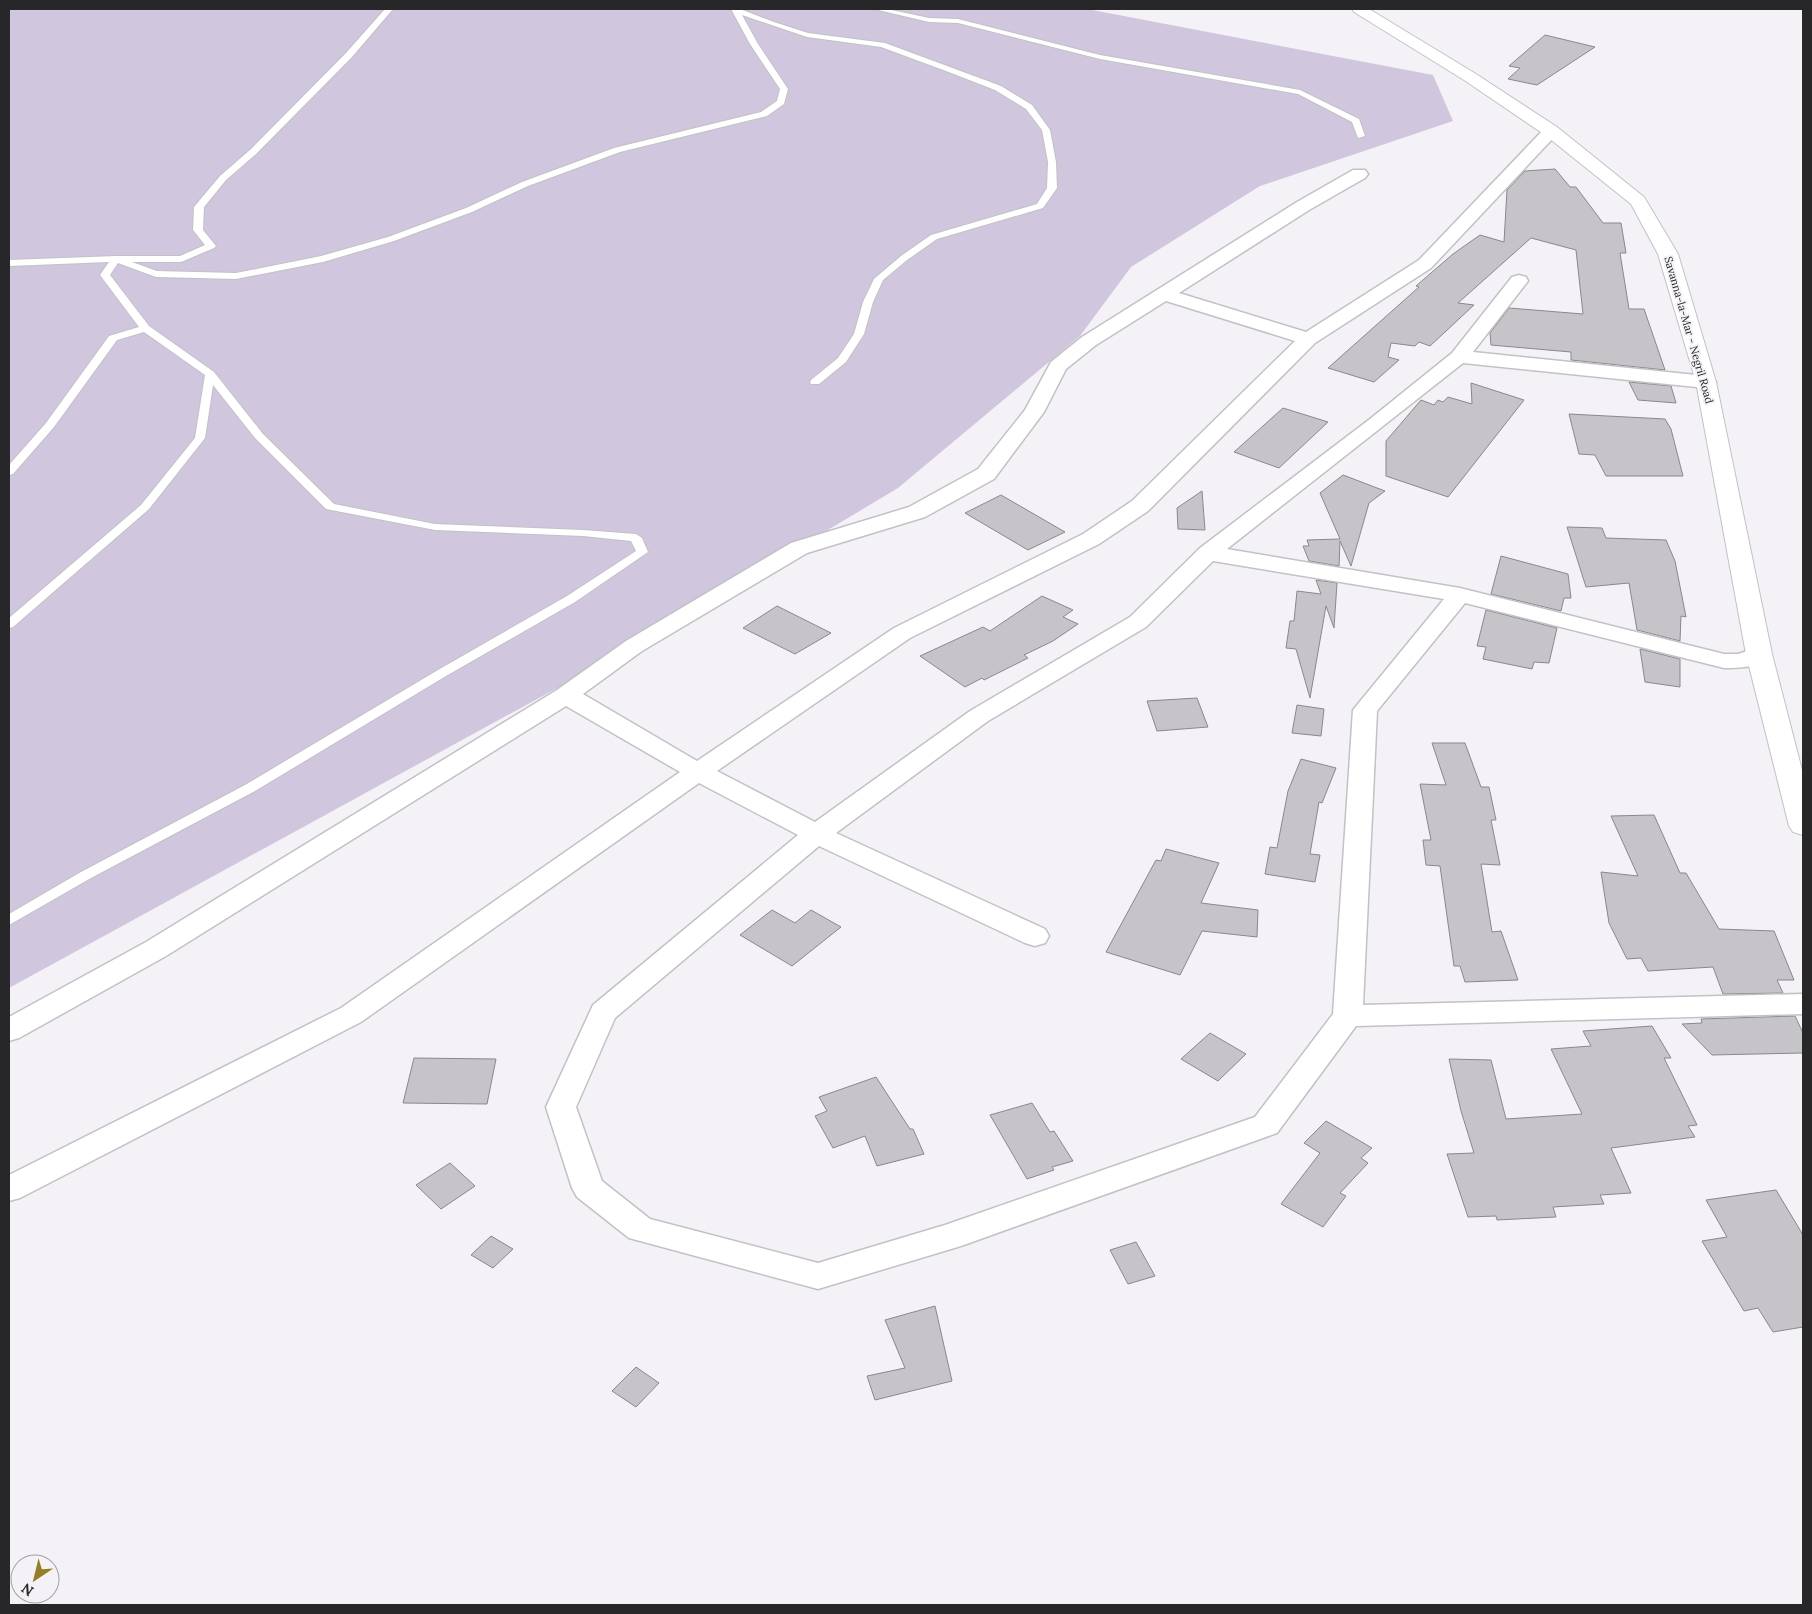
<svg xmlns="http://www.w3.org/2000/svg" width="1812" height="1614" font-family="Lora,serif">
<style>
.green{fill:#d0c6de}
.building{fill:#c6c4c8;stroke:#8a888c}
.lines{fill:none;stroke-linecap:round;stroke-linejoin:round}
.service-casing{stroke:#c2c1c5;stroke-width:2}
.minor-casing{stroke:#c2c1c5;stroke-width:3}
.primary-casing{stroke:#c2c1c5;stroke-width:2}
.service{fill:#fff;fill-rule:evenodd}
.minor{fill:#fff;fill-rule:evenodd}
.primary{fill:#fff;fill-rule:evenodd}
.labels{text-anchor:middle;stroke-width:4;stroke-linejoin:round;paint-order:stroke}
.far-street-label{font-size:11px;fill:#272628;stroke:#f4f2f6}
</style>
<rect width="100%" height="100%" fill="#f4f2f6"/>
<path class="green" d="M9,9H1087L1433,75L1453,121L1260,186L1131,267L1080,336L898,488L634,646L9,988Z"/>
<path class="building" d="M1545,35L1595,47L1537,85L1508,79L1520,68L1509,66Z
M1555,169L1570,187H1576L1603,223H1621L1626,253H1620L1629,309H1644L1665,370L1571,360V352L1491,345L1490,333L1509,308L1583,314L1576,250L1531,238L1458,303L1474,305L1430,346L1419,342L1415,346L1391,343L1388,357L1399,360L1374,382L1328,368L1419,287L1416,286L1453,254L1480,235L1504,242L1507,190L1525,171Z
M1629,382L1671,386L1676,403L1638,400Z
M1471,383L1524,400L1448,497L1386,476V441L1421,400L1434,405L1438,400L1443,402L1448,397L1472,404Z
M1283,408L1328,422L1279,468L1234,452Z
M1569,414L1665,419L1671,429L1683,476H1606L1595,455L1579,454Z
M1343,475L1385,491L1369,503L1351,566L1340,541L1339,566L1309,561L1303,546H1309L1307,540L1340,539L1320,493Z
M1202,491L1205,530L1178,529L1177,508Z
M1001,495L1065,532L1028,550L965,513Z
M1567,527L1602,528L1606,538L1666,540L1675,561L1686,617L1681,616L1680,641L1637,630L1629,583L1586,587Z
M1501,556L1568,574L1571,598H1564L1561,611L1491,594Z
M1316,580L1337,583L1334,628L1326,606L1310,698L1296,649L1286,648L1290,621H1294L1297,591L1321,594Z
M1042,596L1073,610L1063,617L1078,624L1053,641L1024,655L1028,658L984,680L982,678L965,687L920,656L983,627L990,631Z
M777,606L831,633L795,654L743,628Z
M1486,610L1557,628L1549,663L1534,662L1532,669L1483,659L1486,647L1477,646Z
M1640,649L1680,659V687L1645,682Z
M1197,698L1208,727L1157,731L1147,701Z
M1297,705L1324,709L1321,736L1292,733Z
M1432,743H1465L1481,787H1489L1496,820H1491L1500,865L1481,864L1492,932L1501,931L1518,980L1465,982L1460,966H1454L1440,866L1426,865L1423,840H1431L1420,784L1446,785Z
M1301,759L1336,768L1322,803L1319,802L1310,854L1320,855L1315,882L1265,874L1270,847L1277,848L1288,791Z
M1654,815L1680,873H1686L1719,929L1774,931L1794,980H1777L1783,993L1723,994L1713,967L1648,971L1641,958L1627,959L1609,923L1601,872L1638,876L1611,816Z
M1166,849L1219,863L1201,903L1258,910L1257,937L1202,931L1180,975L1106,952L1156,860L1161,861Z
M772,910L795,923L811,910L841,927L792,966L740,935Z
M1795,1016L1803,1033V1053L1712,1055L1682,1024L1702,1023L1701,1019Z
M1652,1026L1671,1058H1664L1697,1125L1688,1126L1695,1137L1611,1148L1631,1193L1600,1195L1604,1204L1553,1207L1556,1217L1497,1220L1496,1216L1468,1217L1447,1154L1474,1153L1461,1111L1449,1059L1491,1060L1506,1119L1582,1114L1551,1049L1591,1046L1583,1031Z
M1210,1033L1246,1054L1218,1081L1181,1059Z
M414,1058L496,1059L487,1104L403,1103Z
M876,1077L910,1129H913L924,1154L877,1166L865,1136L833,1148L815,1116L827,1111L819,1097Z
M1032,1103L1050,1132L1054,1131L1073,1161L1052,1167L1054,1170L1027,1179L990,1115Z
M1326,1121L1372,1148L1361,1158L1368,1163L1340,1193L1346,1196L1323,1227L1281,1204L1320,1153L1304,1143Z
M450,1163L475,1186L441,1209L416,1185Z
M1776,1190L1803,1235V1327L1773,1332L1758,1308L1744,1311L1702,1241L1727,1237L1706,1200Z
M491,1236L513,1249L493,1268L471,1255Z
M1136,1242L1155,1276L1128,1284L1110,1250Z
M935,1306L952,1381L875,1400L867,1376L905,1368L885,1320Z
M636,1367L659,1383L636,1407L612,1391Z"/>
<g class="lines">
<g class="service-casing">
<path id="service" d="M385,9H393L352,57L256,154L226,180L204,207L203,230L216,246L214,248L181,262H132L157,271L236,273L321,256L388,237L466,208L522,182L614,148L761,112L777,101L780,89L750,44L731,9H740L774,22L808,33L885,43L1001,86L1032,105L1050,130L1056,162L1057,188L1043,208L937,239L907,260L883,280L873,302L864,334L846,362L819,384H811L810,382L811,380L838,358L854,334L863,302L874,279L901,256L931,235L1037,204L1047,188L1048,162L1042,130L1026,109L995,90L946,71L881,47L807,37L742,15L758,44L788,89L784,104L767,116L620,152L528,186L472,212L394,241L323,262L236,279L156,277L118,263L110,275L149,326L214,372L263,434L334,504L435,524L583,530L636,534L642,538L648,552L575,602L446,676L255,791L91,878L9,925V914L81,872L245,785L438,670L567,596L636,551L631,541L583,536L435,530L326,509L255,438L213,385L205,438L149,509L13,627L9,628V618L141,505L195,438L205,375L144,332L117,340L54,427L13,474L9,475V465L46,423L109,336L139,327L100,275L109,262L9,266V260L116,256H180L205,245L193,230L194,207L220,176L250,150L346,53Z
M874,9H887L929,18L958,19L1100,55L1300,90L1359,119L1365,136L1358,138L1352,122L1298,94L1100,59L958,23L929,22Z"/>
</g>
<g class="minor-casing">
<path id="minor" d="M1551,126L1557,128L1559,131L1557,134L1431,268L1315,343L1148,511L1099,544L910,638L717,771L815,822L970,711L1130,617L1200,548L1370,419L1452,353L1512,277L1519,275L1526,277L1528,281L1473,352L1706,376L1713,378L1716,382L1713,386L1706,388L1463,363L1227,549L1460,588L1724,654H1738L1759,647L1767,649L1771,654C1762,668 1739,668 1724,668L1465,603L1377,711L1363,1005L1803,994V1014L1356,1026L1277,1133L961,1246L818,1289L629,1238L577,1197L572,1188L546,1107L593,1005L798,835L699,783L361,1022L20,1198L9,1201V1175L341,1008L680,772L566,706L166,956L19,1038L9,1041V1017L146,942L557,690L626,641L791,543L909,507L978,469L1025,410L1051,362L1082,337L1297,202L1353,170H1365L1368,174L1365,178L1309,210L1179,293L1306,332L1419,260L1545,128ZM1166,301L1295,341L1132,501L1083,534L894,628L697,761L583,694L642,651L807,553L925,517L994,479L1044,412L1066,369L1096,345ZM1213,561L1444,599L1353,710L1333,1014L1255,1117L945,1225L818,1263L650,1219L602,1181L576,1107L615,1018L819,846L1025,943L1035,946L1045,943L1049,936L1045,929L836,833L988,721L1146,627Z"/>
</g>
<g class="primary-casing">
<path id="primary" d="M1352,9H1369L1476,74L1557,127L1644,197L1678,254L1716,382L1772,654L1803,774V835L1793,832L1789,826L1746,654L1696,382L1658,254L1631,204L1545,135L1464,80L1354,12Z"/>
</g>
<use href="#service" class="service"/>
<use href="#minor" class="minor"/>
<use href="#primary" class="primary"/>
</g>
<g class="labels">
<g class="far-street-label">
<text transform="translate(1689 330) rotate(74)" y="4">Savanna-la-Mar - Negril Road</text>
</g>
</g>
<rect width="1812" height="1614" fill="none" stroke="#272628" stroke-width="20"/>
<g transform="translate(35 1579) rotate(215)"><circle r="24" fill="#f4f2f6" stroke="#a2a0a4"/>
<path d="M0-4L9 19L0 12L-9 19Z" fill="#957e25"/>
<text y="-8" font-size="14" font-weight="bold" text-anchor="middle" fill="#272628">N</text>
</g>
</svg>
